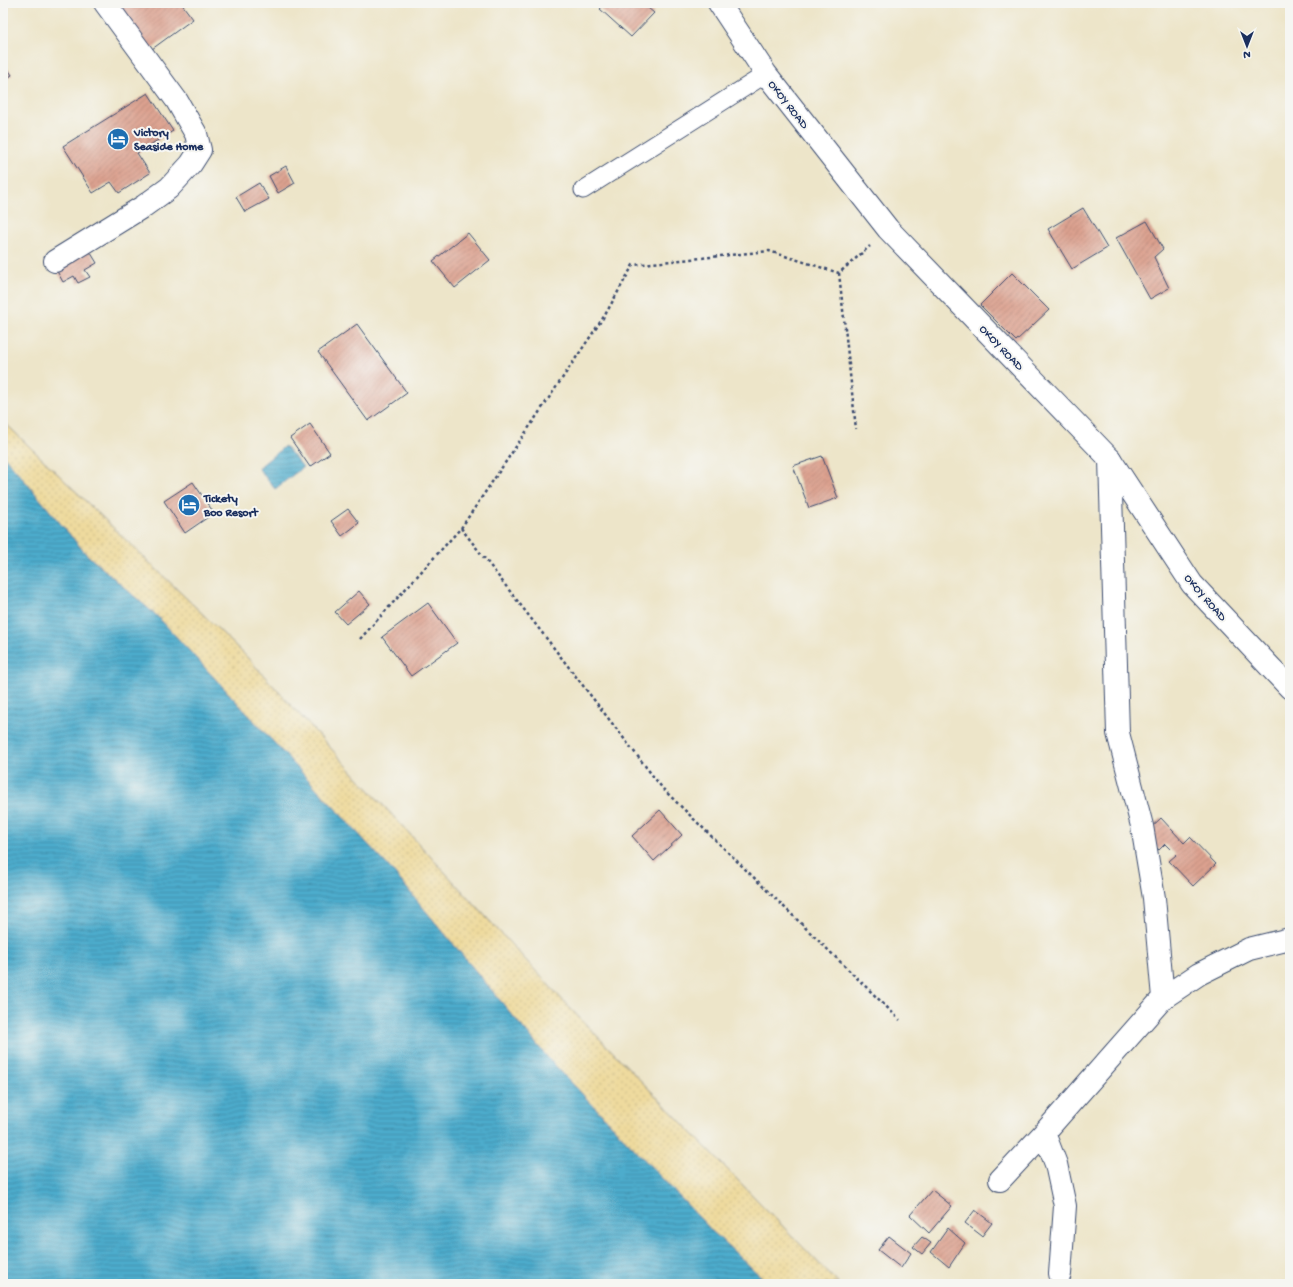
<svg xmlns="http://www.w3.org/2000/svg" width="1293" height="1287" font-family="'Gochi Hand',sans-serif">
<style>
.sand{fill:url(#sand-dots);stroke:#84847e}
.water{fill:url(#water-rules);stroke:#346e95}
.building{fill:url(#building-hatch)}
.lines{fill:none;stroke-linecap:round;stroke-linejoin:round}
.service-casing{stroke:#3a4a6e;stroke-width:19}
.minor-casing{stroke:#3a4a6e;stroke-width:24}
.secondary-casing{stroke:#3a4a6e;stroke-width:24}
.path{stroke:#3a4a6e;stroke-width:2.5;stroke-dasharray:3 3;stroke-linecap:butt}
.service{stroke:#fff;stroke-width:17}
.minor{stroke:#fff;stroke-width:22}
.secondary{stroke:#fff;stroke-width:22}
.labels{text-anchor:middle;stroke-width:4;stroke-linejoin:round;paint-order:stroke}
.street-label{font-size:12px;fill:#1b2f5e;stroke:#f6f6f2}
.poi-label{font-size:12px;font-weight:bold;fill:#1b2f5e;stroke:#f6f6f2;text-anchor:start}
</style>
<defs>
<pattern id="sand-dots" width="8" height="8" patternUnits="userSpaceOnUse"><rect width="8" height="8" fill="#eeda9e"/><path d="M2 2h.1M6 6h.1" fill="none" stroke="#ccbb8a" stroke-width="1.8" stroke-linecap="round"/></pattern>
<pattern id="water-rules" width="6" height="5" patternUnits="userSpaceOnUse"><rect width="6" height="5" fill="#4daccc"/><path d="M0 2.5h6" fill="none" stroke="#3f8ca9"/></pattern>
<pattern id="building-hatch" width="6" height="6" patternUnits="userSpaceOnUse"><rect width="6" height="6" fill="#dca18f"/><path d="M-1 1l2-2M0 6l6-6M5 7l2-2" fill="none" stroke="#b28478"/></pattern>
</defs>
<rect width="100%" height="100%" fill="#f6f6f2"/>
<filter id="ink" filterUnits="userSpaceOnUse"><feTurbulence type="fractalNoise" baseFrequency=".025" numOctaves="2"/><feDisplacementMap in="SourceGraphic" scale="8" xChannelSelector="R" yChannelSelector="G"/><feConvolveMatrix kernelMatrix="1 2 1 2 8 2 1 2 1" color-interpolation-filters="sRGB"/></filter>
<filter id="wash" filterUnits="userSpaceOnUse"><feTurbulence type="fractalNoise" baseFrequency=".012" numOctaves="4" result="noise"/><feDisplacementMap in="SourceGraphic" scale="16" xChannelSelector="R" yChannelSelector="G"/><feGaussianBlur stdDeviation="0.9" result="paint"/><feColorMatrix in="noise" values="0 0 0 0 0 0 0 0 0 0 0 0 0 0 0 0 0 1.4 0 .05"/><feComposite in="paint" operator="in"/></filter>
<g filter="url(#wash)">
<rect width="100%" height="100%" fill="#ede5c9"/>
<path class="sand" d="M3,421L244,654L568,1006L839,1284H769L713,1232L548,1058L390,868L158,617L86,554L3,455Z"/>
<path class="water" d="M285,446L303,467L275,489L258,468Z
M3,455L86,554L158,617L390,868L548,1058L713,1232L769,1284H3Z"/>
<g id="blocks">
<path class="building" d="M120,3H181L193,19L148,52L115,6Z
M606,3H642L654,13L631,37L600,9Z
M3,62L12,75L3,81Z
M148,93L173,131L137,153L150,173L119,193L111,182L93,193L63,146Z
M286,166L295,183L278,193L269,176Z
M259,183L269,199L245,212L236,197Z
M1083,208L1107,248L1072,269L1048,229Z
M1147,221L1163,249L1154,257L1169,288L1150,299L1116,238Z
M468,233L490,260L455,288L433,261Z
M86,245L97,263L85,270L90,277L78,283L74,276L63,282L53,264Z
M1012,273L1049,310L1016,341L980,305Z
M357,324L407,393L368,421L318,352Z
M310,424L330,453L310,467L290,438Z
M822,456L838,498L809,508L793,466Z
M193,482L214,513L185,533L164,501Z
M348,509L359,523L342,536L331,521Z
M359,591L370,604L346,624L335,612Z
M428,603L457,643L411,676L382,637Z
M660,810L682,835L654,861L632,836Z
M1161,818L1184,843L1190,837L1216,864L1193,886L1169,861L1176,855L1165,844L1159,850L1144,834Z
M932,1190L952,1206L929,1233L910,1215Z
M975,1210L992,1223L982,1236L965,1223Z
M948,1228L965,1243L949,1267L931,1252Z
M889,1236L911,1253L901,1268L878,1250Z
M922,1237L931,1243L922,1254L913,1247Z"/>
</g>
</g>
<g filter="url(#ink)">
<use href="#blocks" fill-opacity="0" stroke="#3a4a6e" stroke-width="1"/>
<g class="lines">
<g class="service-casing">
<path id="service" d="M583,190L766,74"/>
</g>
<g class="minor-casing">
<path id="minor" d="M55,261L144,206L169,188L191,164L200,150L196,134L177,101L105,3
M1110,459L1118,733L1142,826L1154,898L1163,998
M1044,1133L1056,1164L1065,1206L1060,1274
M1000,1180L1044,1133L1163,998L1199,974L1249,949L1290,939"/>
</g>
<g class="secondary-casing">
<path id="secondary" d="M719,3L766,74L888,229L1110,459L1192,584L1290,688"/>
</g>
<path class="path" d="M839,273L856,429
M461,528L663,789L900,1020
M360,639L461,528L605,315L633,265L769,251L839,273L870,246"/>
<use href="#service" class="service"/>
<use href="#minor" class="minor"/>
<use href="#secondary" class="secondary"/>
</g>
</g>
<defs>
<g id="hotel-disc" transform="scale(1.15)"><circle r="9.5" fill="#1f6fb2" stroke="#f6f6f2"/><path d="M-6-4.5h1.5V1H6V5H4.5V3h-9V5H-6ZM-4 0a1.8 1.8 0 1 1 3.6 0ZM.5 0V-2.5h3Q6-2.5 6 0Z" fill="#fff"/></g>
</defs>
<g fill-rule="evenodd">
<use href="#hotel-disc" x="118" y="139"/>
<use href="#hotel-disc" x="189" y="505"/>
</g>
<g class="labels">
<g class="street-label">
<text transform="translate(789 104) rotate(52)" y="4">OKOY ROAD</text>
<text transform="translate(1002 347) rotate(46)" y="4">OKOY ROAD</text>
<text transform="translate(1206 597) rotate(49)" y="4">OKOY ROAD</text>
</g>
<g class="poi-label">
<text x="134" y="136">Victory<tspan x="134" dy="14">Seaside Home</tspan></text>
<text x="204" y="502">Tickety<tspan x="204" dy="14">Boo Resort</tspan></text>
</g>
</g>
<rect width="1293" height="1287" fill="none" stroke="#f6f6f2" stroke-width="16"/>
<g transform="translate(1247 46) rotate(180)" stroke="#f6f6f2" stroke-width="3" paint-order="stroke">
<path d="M0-3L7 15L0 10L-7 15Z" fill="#1b2f5e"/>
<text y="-6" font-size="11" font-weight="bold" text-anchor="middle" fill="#1b2f5e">N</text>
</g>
</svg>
